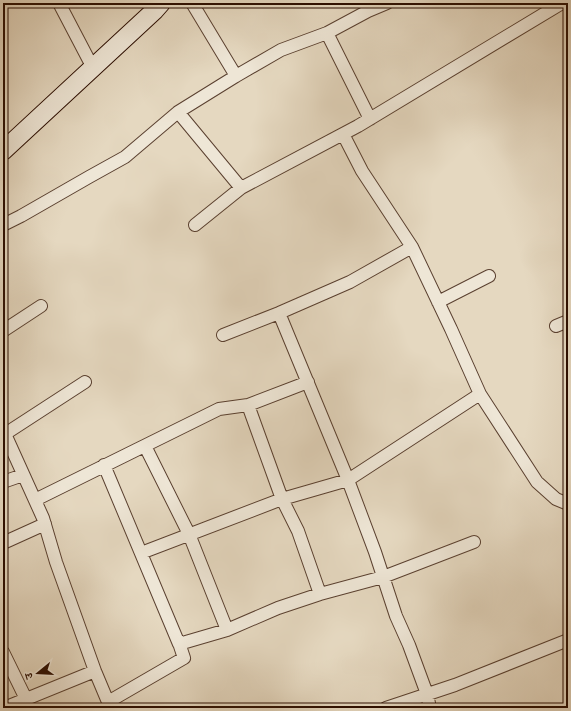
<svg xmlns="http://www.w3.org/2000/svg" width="571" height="711" font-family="'EB Garamond','Noto Serif Devanagari',serif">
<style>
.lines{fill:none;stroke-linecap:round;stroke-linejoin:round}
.street-casing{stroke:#5a4030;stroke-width:14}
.secondary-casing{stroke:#2b0d00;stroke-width:20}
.street{stroke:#eee6d6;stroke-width:12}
.secondary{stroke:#eee6d6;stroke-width:18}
</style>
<rect width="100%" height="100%" fill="#e5d8c0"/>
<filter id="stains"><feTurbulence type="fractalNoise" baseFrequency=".005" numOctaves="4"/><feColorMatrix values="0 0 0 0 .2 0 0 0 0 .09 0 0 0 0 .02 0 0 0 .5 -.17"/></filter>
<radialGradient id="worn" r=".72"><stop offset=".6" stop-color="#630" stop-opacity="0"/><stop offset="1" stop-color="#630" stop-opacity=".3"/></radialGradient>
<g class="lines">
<g class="street-casing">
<path id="street" d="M59,3L93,68
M192,3L236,76
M327,33L370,119
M178,112L241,188
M343,134L362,171L412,247L451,329L480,394L537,482L556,499L568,504
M3,225L21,216L89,177L125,157L178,112L236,76L281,50L327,33L368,11L387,3
M195,225L241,188L358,126L562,3
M438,302L489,276
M279,313L348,480L375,552L396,616L409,645L427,694L430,708
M556,326L568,321
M3,331L41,306
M223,335L279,313L350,282L412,247
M248,405L282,499L298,531L320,594
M3,432L5,434L43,518L56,562L95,671L108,702L111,708
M5,434L85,382
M145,446L189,534L227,630
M104,465L179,644L227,630L278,608L320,594L383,577L474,542
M3,482L23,475
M35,500L219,409L248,405L308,382
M3,543L45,524
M141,553L282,499L348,480L480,394
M3,652L26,699
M108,702L184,658L178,640
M4,708L95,671
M386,708L455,685L568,640"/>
</g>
<g class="secondary-casing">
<path id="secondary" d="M3,151L154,11L161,3"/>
</g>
<use href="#street" class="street"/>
<use href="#secondary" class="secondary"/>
</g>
<rect width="571" height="711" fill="none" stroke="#e5d8c0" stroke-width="16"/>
<rect x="4" y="4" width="563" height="703" fill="none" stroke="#2b0d00" stroke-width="2"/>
<rect x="8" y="8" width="555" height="695" fill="none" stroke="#2b0d00"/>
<g transform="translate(38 673) rotate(252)" stroke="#eee6d6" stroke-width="3" paint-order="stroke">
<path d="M0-3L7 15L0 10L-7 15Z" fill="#2b0d00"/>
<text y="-6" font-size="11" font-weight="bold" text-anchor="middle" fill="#2b0d00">उ</text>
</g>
<rect width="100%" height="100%" filter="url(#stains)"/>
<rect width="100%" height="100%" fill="url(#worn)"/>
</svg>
